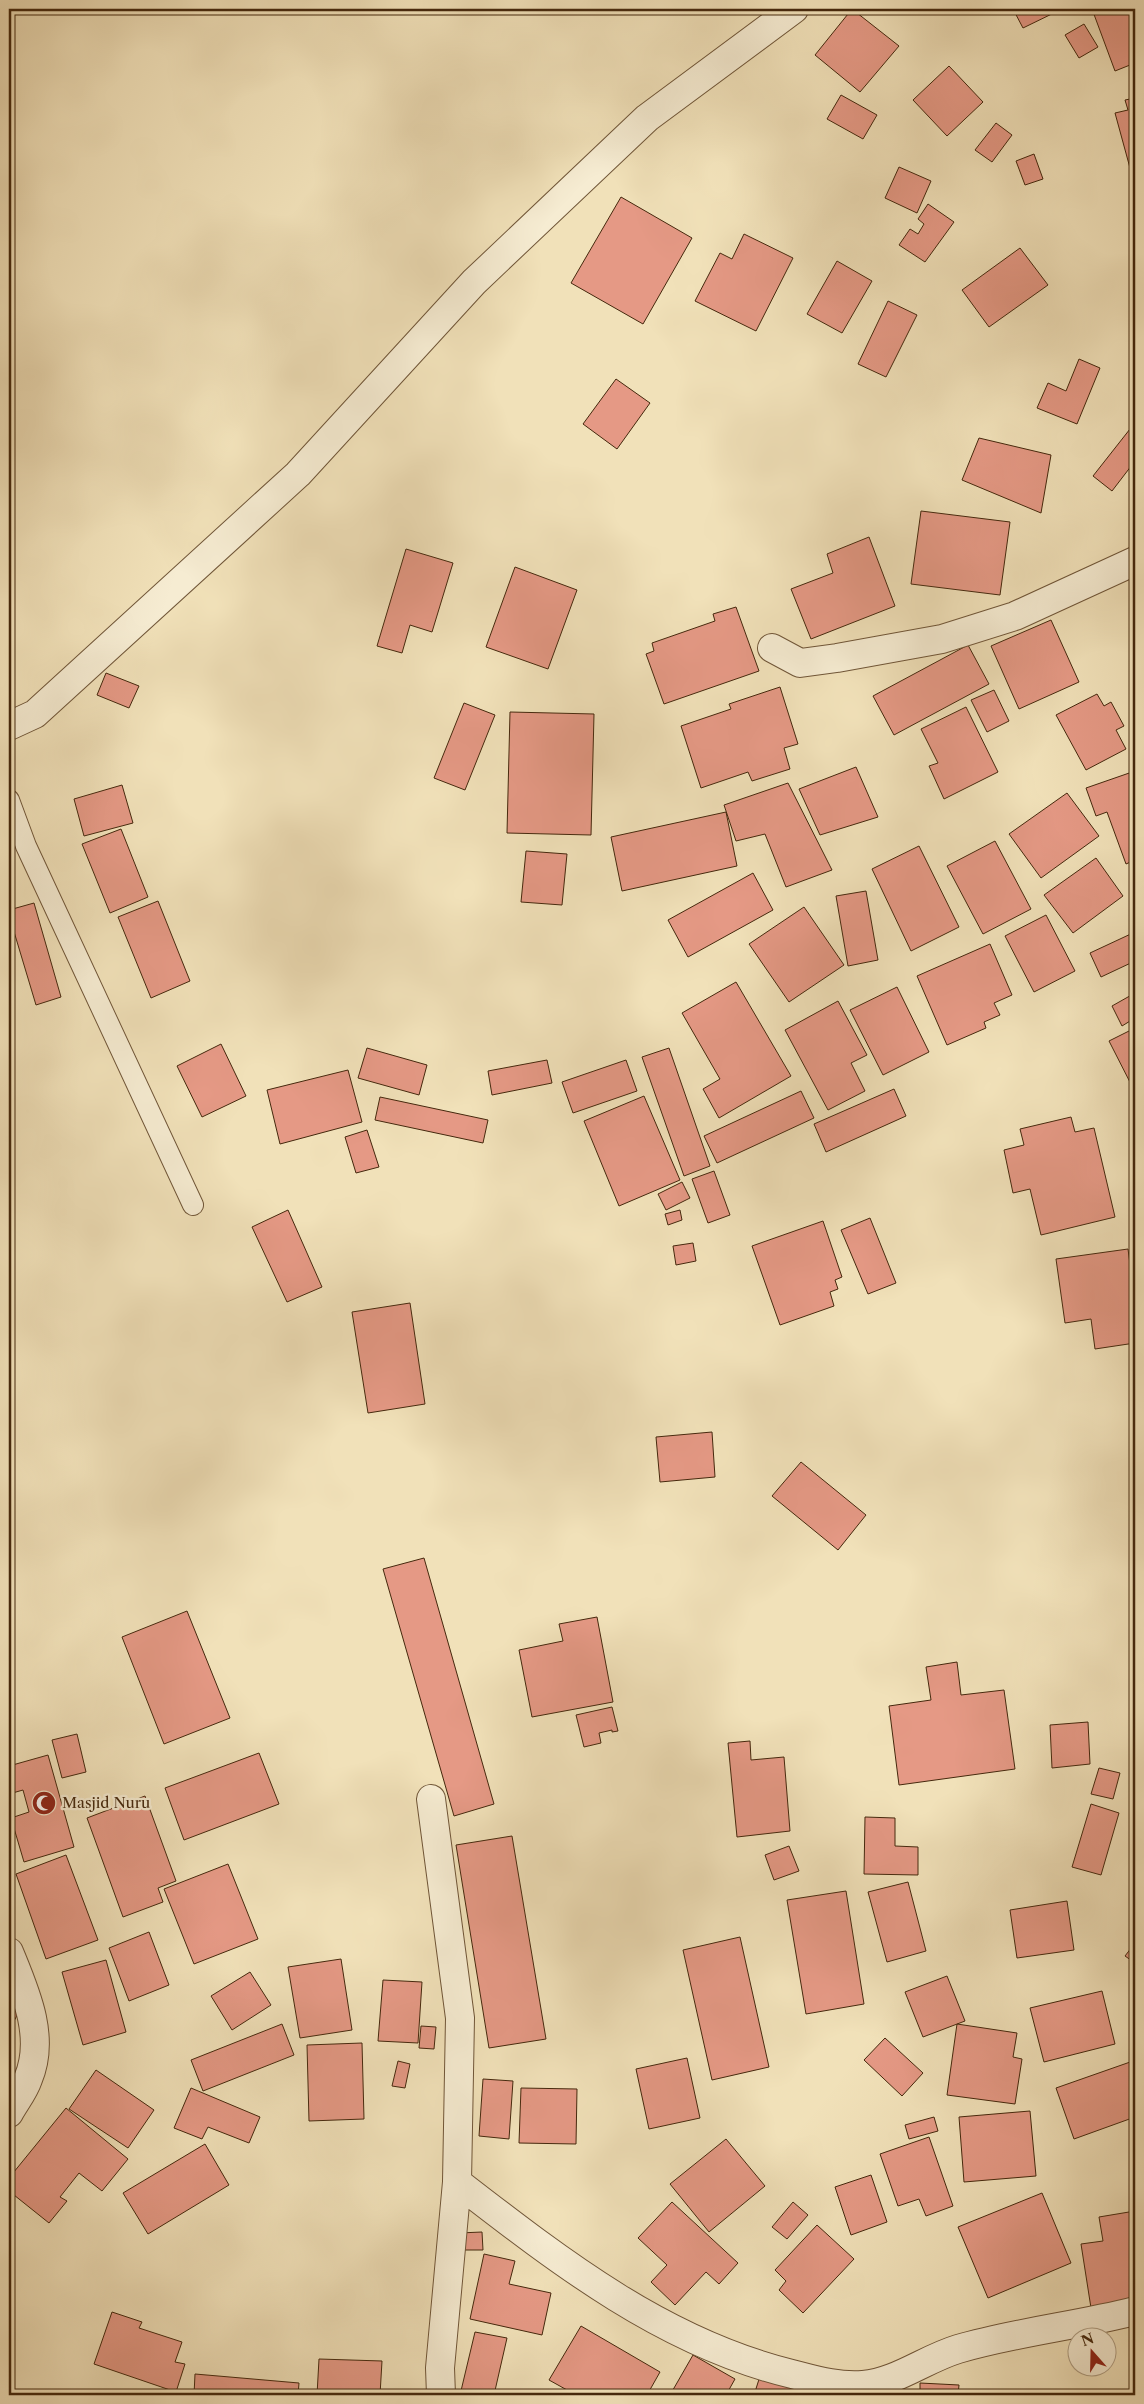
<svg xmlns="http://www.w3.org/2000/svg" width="1144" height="2404" font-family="'Libre Caslon Text',serif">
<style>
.building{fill:#e59985;stroke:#45280d}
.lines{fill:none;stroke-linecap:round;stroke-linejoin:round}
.service-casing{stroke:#705638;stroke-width:22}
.minor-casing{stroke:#705638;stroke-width:30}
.service{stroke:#f6ecd2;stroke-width:20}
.minor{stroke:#f6ecd2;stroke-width:28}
.labels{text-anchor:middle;stroke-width:4.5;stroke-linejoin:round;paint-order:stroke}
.poi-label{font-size:15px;fill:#45280d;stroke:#f6ecd2;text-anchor:start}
</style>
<rect width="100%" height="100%" fill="#f1e1b9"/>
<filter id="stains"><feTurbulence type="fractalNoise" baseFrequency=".004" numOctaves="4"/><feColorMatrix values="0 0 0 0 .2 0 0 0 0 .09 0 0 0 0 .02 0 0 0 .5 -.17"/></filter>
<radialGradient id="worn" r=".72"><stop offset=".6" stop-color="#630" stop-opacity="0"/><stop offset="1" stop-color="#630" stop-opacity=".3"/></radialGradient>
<path class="building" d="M852,9L899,46L860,92L815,55Z
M1013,9H1062L1023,28Z
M1092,9H1135V63L1115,71Z
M1084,24L1098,47L1079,58L1065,35Z
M949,66L983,102L947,136L913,100Z
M841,95L877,115L863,139L827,119Z
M1135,98V167L1130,168L1115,113L1128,110L1125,100Z
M996,123L1012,135L992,162L975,150Z
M1034,154L1043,179L1025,185L1016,161Z
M899,167L931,181L917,213L885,198Z
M621,197L692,238L643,324L571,283Z
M928,204L954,222L925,262L899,245L910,229L918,234L924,224L918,219Z
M744,234L793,258L756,331L695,301L720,253L732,259Z
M1020,248L1048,285L989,327L962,290Z
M837,261L872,281L842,333L807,314Z
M888,301L917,315L886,377L858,364Z
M1079,359L1100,368L1077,424L1037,408L1048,383L1066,391Z
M616,379L650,403L617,449L583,424Z
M1130,429L1135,433V461L1112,491L1093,476Z
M979,438L1051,455L1041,513L962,480Z
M921,511L1010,522L1000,595L911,584Z
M869,537L895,606L811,639L791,589L833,573L827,554Z
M406,549L453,563L432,632L410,625L402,653L377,646Z
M515,567L577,590L548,669L486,647Z
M736,607L759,671L664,704L646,654L654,651L652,643L715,621L713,614Z
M1051,620L1079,682L1019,709L991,646Z
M968,645L989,684L894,735L873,696Z
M106,673L139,686L129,708L97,695Z
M780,687L798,744L784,748L790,769L752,781L748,772L701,788L681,726L731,709L729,704Z
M994,690L1009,721L987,732L971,700Z
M1097,694L1104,706L1111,702L1124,726L1116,730L1126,749L1086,770L1056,715Z
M464,703L495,715L465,790L434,778Z
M966,707L998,772L944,799L929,766L938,763L921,729Z
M510,712L594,714L591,835L507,833Z
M856,767L878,817L820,835L799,789Z
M1135,771V860L1126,864L1107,812L1096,816L1086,788Z
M788,783L832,870L786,887L765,834L736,841L724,805Z
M122,785L133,823L84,836L74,799Z
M1067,793L1099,836L1041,878L1009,834Z
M726,812L737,866L622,891L611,837Z
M121,829L148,897L110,913L82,844Z
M995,841L1031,909L983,934L947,866Z
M919,846L959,927L911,951L872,869Z
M526,851L567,854L562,905L521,902Z
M1096,858L1123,896L1073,933L1044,895Z
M753,873L773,910L688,957L668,920Z
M866,891L878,960L848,966L836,896Z
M158,901L190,981L151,998L118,917Z
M34,903L61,997L36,1005L9,915V910Z
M804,907L844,965L789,1002L749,944Z
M1046,915L1075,971L1034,992L1005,936Z
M1135,932V961L1101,977L1090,953Z
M990,944L1012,995L994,1003L1000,1015L984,1022L986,1028L947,1045L917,976Z
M736,982L791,1076L719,1118L703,1089L720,1079L682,1013Z
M897,987L929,1052L883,1075L850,1010Z
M1135,993V1018L1122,1026L1112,1006Z
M838,1001L867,1055L851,1063L865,1091L828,1110L785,1030Z
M1135,1028V1092L1109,1041Z
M221,1044L246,1096L202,1117L177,1066Z
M367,1048L427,1065L419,1095L358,1078Z
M669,1048L710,1166L684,1176L642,1057Z
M547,1060L552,1083L492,1095L488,1071Z
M626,1060L637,1091L573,1113L562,1082Z
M348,1070L362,1122L280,1144L267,1090Z
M894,1089L906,1116L826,1152L814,1124Z
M801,1091L814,1118L717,1163L704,1136Z
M644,1096L680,1180L619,1206L584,1121Z
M380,1097L488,1120L483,1143L375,1120Z
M1071,1117L1075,1132L1094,1128L1115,1217L1041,1235L1030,1189L1013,1193L1004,1150L1024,1145L1020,1129Z
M367,1130L379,1167L356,1173L345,1137Z
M714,1171L730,1215L708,1223L692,1179Z
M682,1182L690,1198L666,1210L658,1194Z
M288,1210L322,1287L287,1302L252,1227Z
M680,1210L682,1220L668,1225L665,1214Z
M870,1218L896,1283L868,1294L841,1230Z
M823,1221L842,1277L835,1280L838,1289L830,1292L834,1306L780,1325L752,1246Z
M693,1243L696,1261L676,1265L673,1246Z
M1128,1249L1135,1303V1343L1095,1349L1091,1319L1065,1323L1056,1259Z
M410,1303L425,1404L368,1413L352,1312Z
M712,1432L715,1477L660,1482L656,1437Z
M801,1462L866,1515L838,1550L772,1496Z
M424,1558L494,1804L454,1816L383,1569Z
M187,1611L230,1718L164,1744L122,1637Z
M597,1617L613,1702L532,1717L519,1650L563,1641L559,1624Z
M957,1662L961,1695L1004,1690L1015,1769L899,1785L889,1706L931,1700L926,1667Z
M612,1707L618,1731L612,1732V1730L599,1733L601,1743L584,1747L576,1715Z
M9,1711L14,1729L9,1731Z
M1088,1722L1090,1764L1052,1768L1050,1725Z
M77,1734L86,1772L62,1778L52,1740Z
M750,1741L751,1760L784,1757L790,1831L737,1837L728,1743Z
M259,1753L279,1804L184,1840L165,1788Z
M48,1755L74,1847L24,1862L11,1818L29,1812L23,1790L9,1794V1766Z
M1099,1768L1120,1773L1113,1799L1091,1794Z
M145,1796L176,1881L158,1888L163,1902L123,1917L87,1818Z
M1091,1804L1119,1813L1101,1875L1072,1867Z
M865,1817L895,1818V1846L918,1847V1875L864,1874Z
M512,1836L546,2039L489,2048L456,1845Z
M789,1846L799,1871L774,1880L765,1855Z
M66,1855L98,1940L46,1959L16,1874Z
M228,1864L258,1939L194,1964L164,1889Z
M908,1882L926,1951L887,1962L868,1892Z
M846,1891L864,2004L806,2014L787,1900Z
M1067,1901L1074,1950L1017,1958L1010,1910Z
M149,1932L169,1985L129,2001L109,1948Z
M740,1937L769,2067L712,2080L683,1950Z
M1135,1943V1963L1125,1956Z
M341,1959L352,2030L300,2038L288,1967Z
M106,1960L126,2032L83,2045L62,1972Z
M250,1972L271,2005L232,2030L211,1996Z
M947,1976L965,2021L923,2037L905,1992Z
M383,1980L422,1982L418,2043L378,2041Z
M1102,1991L1115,2044L1044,2062L1030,2008Z
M9,1994L24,2003L9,2030Z
M282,2024L294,2055L203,2091L191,2060Z
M957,2024L1017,2033L1013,2057L1022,2059L1015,2104L947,2095Z
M421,2026L436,2027L434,2049L419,2048Z
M885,2038L923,2073L902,2096L864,2060Z
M362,2043L364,2119L309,2121L307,2045Z
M687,2058L700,2118L649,2129L636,2069Z
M398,2061L410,2064L405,2088L392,2086Z
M1133,2061L1135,2067V2117L1074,2139L1056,2088Z
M96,2070L154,2110L128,2148L69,2109Z
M483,2079L513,2081L509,2139L479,2136Z
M191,2088L260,2117L249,2143L208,2127L202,2139L174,2128Z
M521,2088L577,2089L576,2144L519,2143Z
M66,2108L128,2159L102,2191L79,2173L60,2197L67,2201L49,2223L9,2191V2178Z
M1030,2111L1036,2176L964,2182L959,2117Z
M934,2117L938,2131L909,2139L905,2125Z
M929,2137L953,2206L926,2216L919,2199L898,2206L880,2154Z
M726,2139L765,2186L709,2232L670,2184Z
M205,2144L229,2185L148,2234L123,2193Z
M871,2175L887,2222L851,2235L835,2187Z
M1042,2193L1071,2263L988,2298L958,2227Z
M672,2202L738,2263L719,2284L706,2272L675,2305L651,2282L667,2265L638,2238Z
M793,2202L808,2215L787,2239L772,2227Z
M1135,2211V2301L1091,2308L1081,2244L1103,2241L1099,2217Z
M817,2225L854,2259L803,2313L779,2290L786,2281L775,2270Z
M482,2232L483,2250H460L459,2233Z
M484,2254L515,2261L509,2284L551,2293L542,2335L470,2319Z
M112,2312L142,2322L139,2328L182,2342L175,2362L185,2364L176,2392L94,2364Z
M581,2326L660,2372L647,2395H576L549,2380Z
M475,2332L507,2338L494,2395H460Z
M693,2355L735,2379L726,2395H670Z
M319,2359L382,2361L380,2395H317Z
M761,2373L818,2392L817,2395H754Z
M195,2374L299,2383L298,2395H194Z
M920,2383L959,2385L958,2395H920Z"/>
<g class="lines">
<g class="service-casing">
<path id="service" d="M9,800L26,846L193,1205"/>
</g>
<g class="minor-casing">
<path id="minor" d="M772,648L800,663L837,658L942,639L1015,616L1135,561
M9,726L35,714L298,474L474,282L647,118L794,9
M431,1799L460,2018L457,2182L440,2368L441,2395
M9,1952C25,1991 46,2037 28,2079C24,2091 15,2102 9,2113
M457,2182C559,2261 664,2343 792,2374C815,2380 838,2387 863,2385C897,2382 925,2359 958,2349C1016,2332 1076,2326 1135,2311"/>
</g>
<use href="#service" class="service"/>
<use href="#minor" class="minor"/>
</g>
<defs>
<g id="mosque-disc" transform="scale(1.25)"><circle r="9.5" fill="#8f2418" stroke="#f6ecd2"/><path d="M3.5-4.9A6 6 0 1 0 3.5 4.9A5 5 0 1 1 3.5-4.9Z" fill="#fff"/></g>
</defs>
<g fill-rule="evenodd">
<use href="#mosque-disc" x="44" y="1803"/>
</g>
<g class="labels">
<g class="poi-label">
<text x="62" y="1808">Masjid Nuru</text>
</g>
</g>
<rect width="1144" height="2404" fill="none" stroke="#f1e1b9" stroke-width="30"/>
<rect x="10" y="10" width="1124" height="2384" fill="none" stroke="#45280d" stroke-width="2.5"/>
<rect x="15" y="15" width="1114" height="2374" fill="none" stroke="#45280d"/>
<g transform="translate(1092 2352) rotate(340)"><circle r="24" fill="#f6ecd2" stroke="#af9e83"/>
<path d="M0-4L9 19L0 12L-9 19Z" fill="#8f2418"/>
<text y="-8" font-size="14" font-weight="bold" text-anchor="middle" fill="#45280d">N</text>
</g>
<rect width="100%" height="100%" filter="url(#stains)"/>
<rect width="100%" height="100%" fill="url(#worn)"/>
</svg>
